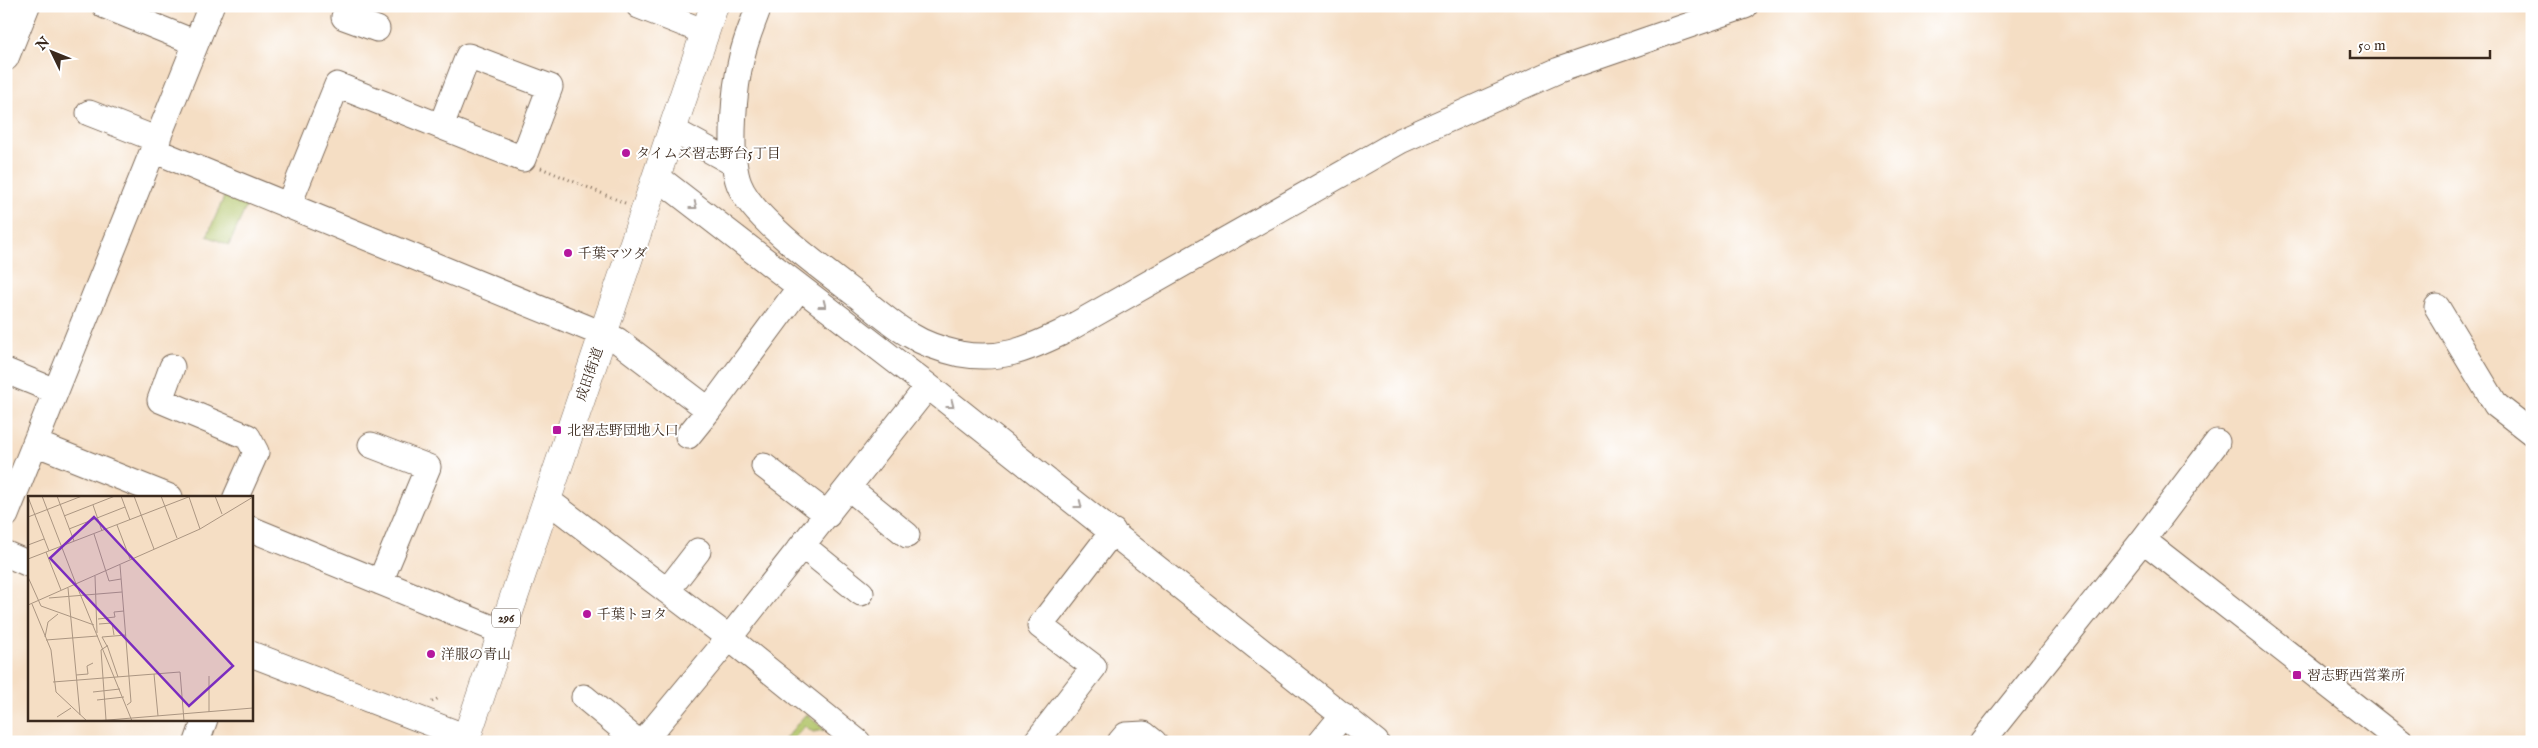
<svg xmlns="http://www.w3.org/2000/svg" width="2538" height="748" font-family="'IM FELL English','Noto Serif JP',serif">
<style>
.green{fill:#b1c468;stroke:#767743}
.lines{fill:none;stroke-linecap:round;stroke-linejoin:round}
.minor-casing{stroke:#7c6958;stroke-width:27}
.highway-casing{stroke:#7c6958;stroke-width:29}
.path{stroke:#7c6958;stroke-width:3;stroke-dasharray:1 4;stroke-linecap:butt}
.minor{stroke:#fff;stroke-width:25}
.highway{stroke:#fff;stroke-width:28}
.oneway{stroke:#a79f9a}
.poi-dot{fill:#b5179e;stroke:#fff;stroke-width:2}
.labels{text-anchor:middle;stroke-width:4;stroke-linejoin:round;paint-order:stroke}
.shield{fill:#fff;stroke:#766a62;stroke-width:1}
.shield-label{font-size:12px;font-weight:bold;fill:#3b2a1e}
.poi-label{font-size:14px;fill:#3b2a1e;stroke:#fff;text-anchor:start}
.street-label{font-size:14px;fill:#3b2a1e;stroke:#fff}
.inset-road{fill:none;stroke:#ab9682;stroke-width:1}
.view{fill:#7b2cbf;fill-opacity:0.15;stroke:#7b2cbf;stroke-width:2.5}
.inset-edge{fill:none;stroke:#3b2a1e;stroke-width:2.5}
</style>
<rect width="100%" height="100%" fill="#fff"/>
<filter id="ink" filterUnits="userSpaceOnUse"><feTurbulence type="fractalNoise" baseFrequency=".02" numOctaves="2"/><feDisplacementMap in="SourceGraphic" scale="10" xChannelSelector="R" yChannelSelector="G"/><feConvolveMatrix kernelMatrix="1 2 1 2 8 2 1 2 1" color-interpolation-filters="sRGB"/></filter>
<filter id="wash" filterUnits="userSpaceOnUse"><feTurbulence type="fractalNoise" baseFrequency=".0096" numOctaves="4" result="noise"/><feDisplacementMap in="SourceGraphic" scale="20" xChannelSelector="R" yChannelSelector="G"/><feGaussianBlur stdDeviation="1.12" result="paint"/><feColorMatrix in="noise" values="0 0 0 0 0 0 0 0 0 0 0 0 0 0 0 0 0 1.4 0 .05"/><feComposite in="paint" operator="in"/></filter>
<g filter="url(#wash)">
<rect width="100%" height="100%" fill="#f5dec4"/>
<path class="green" d="M228,188L250,198L229,245L207,236Z
M806,714L825,730L813,732L805,726L791,742H782Z"/>
</g>
<g filter="url(#ink)">
<g class="lines">
<g class="minor-casing">
<path id="minor" d="M105,6L196,43
M639,6L705,32
M759,6C753,23 746,39 742,56C734,87 728,155 739,184C752,219 828,273 859,297C876,310 892,325 910,335C926,345 942,350 960,354C999,361 1026,350 1061,333L1400,141L1559,70L1745,6
M344,17L377,29
M6,58L27,6
M89,113L158,140
M671,129L733,163
M153,150L617,340L709,410L800,287
M656,176L928,386L1376,742
M289,204L337,85L523,159L550,87L468,56L441,126
M2437,307L2496,405L2532,433
M172,367L160,400L248,437L256,452L236,497
M6,371L55,391
M688,436L709,410
M35,443L170,497
M371,445L428,467L380,582
M764,466L828,515
M849,488L907,535
M546,499L729,638L858,742
M6,515L211,6
M251,529L502,632
M2143,540L2217,442
M803,546L861,593
M6,554L29,564
M667,591L698,551
M251,654L466,737
M584,697L638,742
M197,742L205,719
M643,742L729,638L928,386
M1036,742L1094,667L1040,626L1113,531
M1120,742L1126,735L1144,734L1154,742
M1321,742L1343,715
M1982,742L2143,540L2401,742"/>
</g>
<g class="highway-casing">
<path id="highway" d="M465,742L714,6"/>
</g>
<path class="path" d="M541,168L625,203
M432,702L439,698"/>
<use href="#minor" class="minor"/>
<use href="#highway" class="highway"/>
</g>
<defs><path id="oneway-chevron" d="M-2-3.5L2.5 0L-2 3.5" fill="none" stroke-width="1.6" stroke-linecap="round" stroke-linejoin="round" transform="scale(1.25)"/></defs>
<g class="oneway">
<use href="#oneway-chevron" transform="translate(694 206) rotate(38)"/>
<use href="#oneway-chevron" transform="translate(823 305) rotate(38)"/>
<use href="#oneway-chevron" transform="translate(951 405) rotate(38)"/>
<use href="#oneway-chevron" transform="translate(1079 505) rotate(38)"/>
</g>
</g>
<g class="poi-dot">
<circle cx="626" cy="153" r="5"/>
<circle cx="568" cy="253" r="5"/>
<rect x="552" y="425" width="10" height="10" rx="2.5"/>
<circle cx="587" cy="614" r="5"/>
<circle cx="431" cy="654" r="5"/>
<rect x="2292" y="670" width="10" height="10" rx="2.5"/>
</g>
<g class="labels">
<rect class="shield" x="492" y="608.5" width="28" height="19" rx="4"/>
<g class="shield-label">
<text x="506" y="622">296</text>
</g>
<g class="poi-label">
<text x="636" y="158">タイムズ習志野台5丁目</text>
<text x="578" y="258">千葉マツダ</text>
<text x="567" y="435">北習志野団地入口</text>
<text x="597" y="619">千葉トヨタ</text>
<text x="441" y="659">洋服の青山</text>
<text x="2307" y="680">習志野西営業所</text>
</g>
<g class="street-label">
<text transform="translate(589 374) rotate(-71)" y="5">成田街道</text>
</g>
</g>
<g transform="translate(28 496)">
<rect width="225" height="225" fill="#f5dec4"/>
<path class="inset-road" d="M14,0L48,88M29,0L46,45M93,0L102,24M106,0L126,53M133,0L149,42M187,0L194,18M0,1L21,55M161,1L172,33M65,9L74,35M36,20L87,0M0,21L54,0M89,29L102,63M41,33L97,11M66,38L81,85L93,83M0,49L16,43M18,56L33,94M0,63L163,0M92,69L103,206L99,209M67,80L69,137M0,81L13,110L66,129M48,88L104,225M40,92L52,219M21,102L94,96M4,108L23,154L28,196L59,225M0,109L172,33L225,1M70,123L87,121L86,116L96,115M71,128L84,127L86,139M17,141L20,126L30,118M18,144L70,140M79,149L90,181M126,178L130,220M48,179L60,178L59,170L65,167M25,186L152,176L156,225M65,196L92,193M69,204L96,201M181,216V180M29,221L43,212M78,224L73,154L79,150L74,141L98,139M68,225L225,212"/>
<path class="view" d="M66,21L205,170L161,210L22,62Z"/>
<rect width="225" height="225" class="inset-edge"/>
</g>
<rect width="2538" height="748" fill="none" stroke="#fff" stroke-width="25"/>
<g transform="translate(52 52) rotate(313)" stroke="#ffffff" stroke-width="4" paint-order="stroke">
<path d="M0-4L9 19L0 12L-9 19Z" fill="#3b2a1e"/>
<text y="-8" font-size="14" font-weight="bold" text-anchor="middle" fill="#3b2a1e">N</text>
</g>
<path d="M2350 50v8h140v-8" fill="none" stroke="#3b2a1e" stroke-width="2.5"/>
<text x="2358" y="50" font-size="15" fill="#3b2a1e" stroke="#ffffff" stroke-width="4" paint-order="stroke">50 m</text>
</svg>
